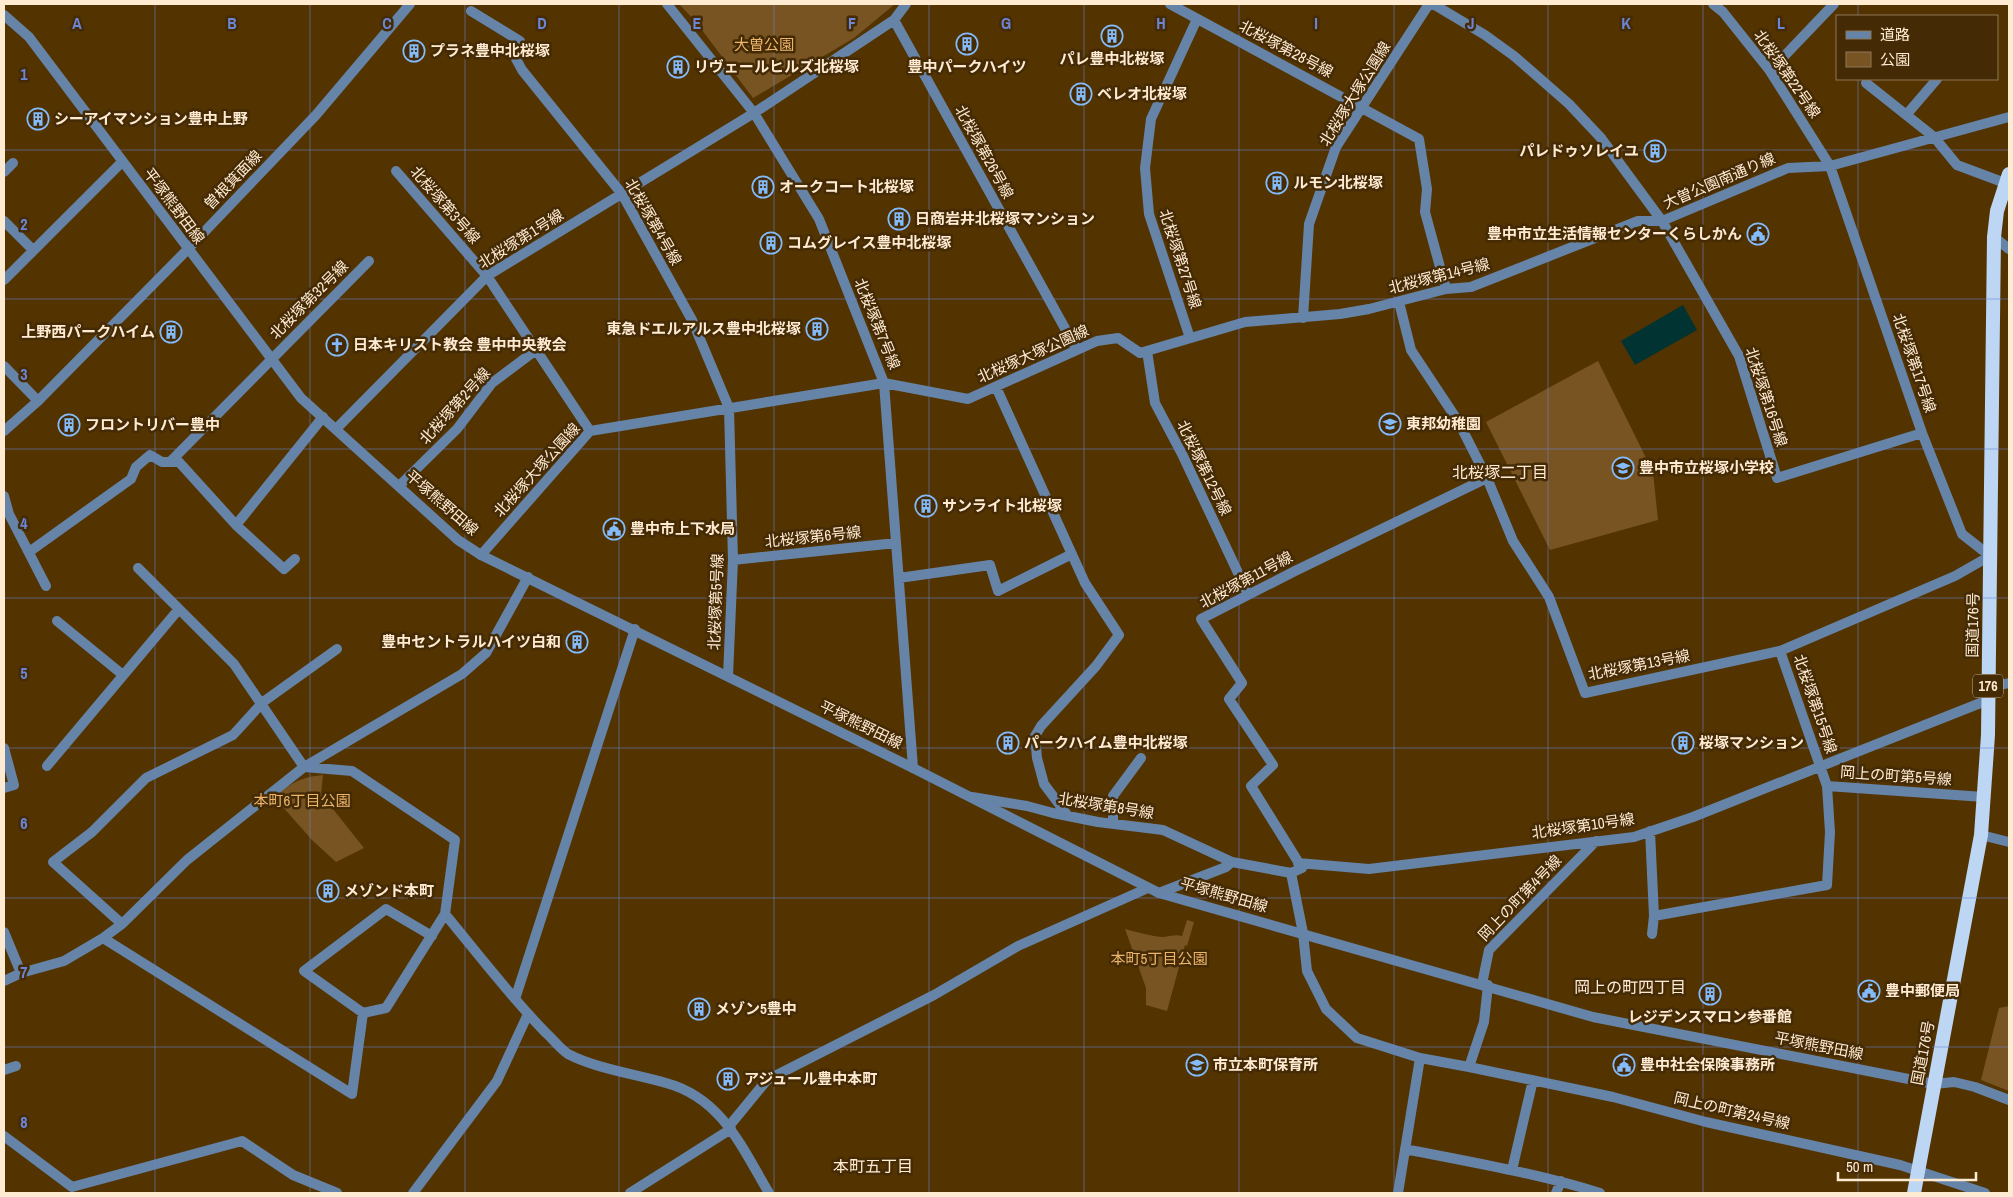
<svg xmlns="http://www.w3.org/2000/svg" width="2013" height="1197" font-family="'Archivo Narrow','Noto Sans JP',sans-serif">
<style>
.green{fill:#785423}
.water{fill:#003332}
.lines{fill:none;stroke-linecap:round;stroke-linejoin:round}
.minor{stroke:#6584a7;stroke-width:10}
.tertiary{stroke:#6584a7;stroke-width:10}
.trunk{stroke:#bcd6f4;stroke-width:14}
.grid{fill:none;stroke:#6c85d6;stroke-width:1;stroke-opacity:0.55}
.labels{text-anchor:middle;stroke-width:5;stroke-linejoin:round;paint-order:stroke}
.shield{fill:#442b06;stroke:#c7b195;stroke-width:1}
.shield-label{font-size:14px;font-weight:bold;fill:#ffead2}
.park-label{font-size:15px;fill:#edb56b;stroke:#442b06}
.street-label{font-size:15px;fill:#ffead2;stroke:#442b06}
.poi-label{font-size:15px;font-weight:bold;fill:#ffead2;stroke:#442b06;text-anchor:start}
.neighbourhood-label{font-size:16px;fill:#ffead2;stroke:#442b06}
.grid-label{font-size:16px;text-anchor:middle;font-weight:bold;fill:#6c85d6;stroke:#442b06;stroke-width:5;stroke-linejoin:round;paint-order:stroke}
</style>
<rect width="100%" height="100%" fill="#533300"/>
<path class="green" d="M679,4H895L854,38L753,98L696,22Z
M1598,361L1653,472L1658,520L1550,550L1486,422Z
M323,775L321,794L364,848L336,862L312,840L274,797C291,783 301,777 323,775Z
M1187,920L1194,922L1187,946L1185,945L1167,1011L1146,1005V988L1125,929C1137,932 1150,936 1162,937C1169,937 1174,934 1182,936Z
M2009,1006V1091L1981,1080L1999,1008Z"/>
<path class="water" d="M1683,305L1697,330L1635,365L1621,341Z"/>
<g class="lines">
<path class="minor" d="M667,4L754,113L819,219L884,383L913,768
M1170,4L1419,139L1427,189L1425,212L1446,289
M1433,4L1485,35L1514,56L1569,104L1601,138L1662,221L1739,356L1777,478L1922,433
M471,11L520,41L515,57L522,70L622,194L692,320L729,408L733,560L728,676
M894,20L1077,350
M1770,71L1834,4
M1866,83L1934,137L1957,165L2005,183
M1907,114L1937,79
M396,171L487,276L590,431
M4,172L13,163
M4,221L33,250
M1994,237L2009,249
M4,280L122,162
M1399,302L1411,350L1458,421L1487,478L1513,541L1549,597L1585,693L1780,651L1955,576L1990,556L1962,534L1922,433L1830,166L1770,71L1723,12L1713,4
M1303,318L1309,224L1336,147L1429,4
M1190,338L1149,214L1145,168L1151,119L1197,19
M1147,351L1155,403L1183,456L1248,594
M4,366L38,401
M996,387L1085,583L1119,635L1096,666L1041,726L1035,736L1037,758L1044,784L1068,816
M336,429L487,276L754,113L894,20L906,4
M170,462L369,261
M399,486L457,429L492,383L536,350
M4,496L9,514L46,586
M236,525L323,417
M29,552L131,479L136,467L150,455L162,462H179L236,525L284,569L295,559
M481,555L590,431L884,383L968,399L1097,341L1118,338L1140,353L1245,322L1340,314L1369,309L1446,289L1471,287L1638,221H1662L1788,168L1830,166L2009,117
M733,560L896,543
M899,578L990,565L998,591L1072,554
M57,621L123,675
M1780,651L1827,786L1984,797
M1988,688L2009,683
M4,748L14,785L4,788
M47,766L179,609
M972,797L1027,806L1053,813L1098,822L1163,830L1232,862
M1113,823V796L1141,758
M1650,831L1654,916L1652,934
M1981,835L2009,842
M1298,863L1369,869L1634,837L1693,817L1988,700
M1291,873L1302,868L1251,786L1273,765L1229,699L1242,683L1201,619L1295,571L1487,478
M1291,873L1303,933L1307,971L1326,1009L1357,1038L1420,1058
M1159,893L1226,867L1232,862L1291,873
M445,914C478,954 510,996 546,1033C553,1039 560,1049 568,1054C597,1069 635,1074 666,1083C722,1098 742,1148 769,1193
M1654,916L1827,885L1830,832L1827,786
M122,924L53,862L92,832L146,778L233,735L263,702L337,649
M4,932L21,973
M103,938L352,1094L363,1013L386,1008L445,914L455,840L352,771L304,767L234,664L138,568
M4,981L21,973L64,961L103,938L122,924L187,860L304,767L462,674L486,653L528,577
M1482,984L1489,950L1596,841
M515,999L635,629
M363,1013L304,971L386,909L432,936
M1469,1067L1613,1097L1706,1122L1900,1165L1985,1193
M4,1070L16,1066
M1934,1084L1954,1082L1975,1087L2009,1100
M730,1125L767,1080L934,995L1018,946L1148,888
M4,1136L72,1187L242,1141L293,1175L337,1193
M1405,1149C1470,1162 1536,1173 1600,1193
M1512,1170L1533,1080
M413,1193L497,1081L528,1014
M630,1193L731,1129
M1398,1193L1420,1058L1469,1067L1484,1022L1488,985
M1556,1193L1561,1181"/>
<path class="tertiary" d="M4,15L29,37L301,398L458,540L481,555L913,768L1159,893L1593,1017L1934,1084
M4,431L38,401L187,250L316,115L410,4"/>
<path class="trunk" d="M1914,1193L1981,835L1988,735L1994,237L1997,211L2009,174"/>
</g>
<path class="grid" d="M155,4V1193M310,4V1193M465,4V1193M619,4V1193M774,4V1193M929,4V1193M1084,4V1193M1239,4V1193M1394,4V1193M1548,4V1193M1703,4V1193M1858,4V16M1858,79V1193M4,150H2009M4,299H2009M4,449H2009M4,598H2009M4,748H2009M4,898H2009M4,1047H2009"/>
<defs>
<g id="building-ring" transform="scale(1.125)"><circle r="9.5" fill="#442b06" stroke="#84bcfb" stroke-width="1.5"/><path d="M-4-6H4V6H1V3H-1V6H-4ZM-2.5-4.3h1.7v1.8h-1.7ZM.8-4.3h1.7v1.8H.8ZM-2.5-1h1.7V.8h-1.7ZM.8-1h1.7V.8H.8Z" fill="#84bcfb"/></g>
<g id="civic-ring" transform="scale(1.125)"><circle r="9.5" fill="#442b06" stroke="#84bcfb" stroke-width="1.5"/><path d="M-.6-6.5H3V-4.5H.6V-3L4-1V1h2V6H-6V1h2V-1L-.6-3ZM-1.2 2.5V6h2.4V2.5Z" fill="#84bcfb"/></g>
<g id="church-ring" transform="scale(1.125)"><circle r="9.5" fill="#442b06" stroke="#84bcfb" stroke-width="1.5"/><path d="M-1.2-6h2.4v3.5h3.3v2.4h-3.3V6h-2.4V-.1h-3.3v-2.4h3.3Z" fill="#84bcfb"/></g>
<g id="school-ring" transform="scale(1.125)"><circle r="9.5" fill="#442b06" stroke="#84bcfb" stroke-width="1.5"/><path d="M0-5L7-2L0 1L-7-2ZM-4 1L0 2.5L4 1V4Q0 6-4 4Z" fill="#84bcfb"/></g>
</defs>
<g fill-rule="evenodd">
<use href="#building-ring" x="1112" y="36"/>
<use href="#building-ring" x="967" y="44"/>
<use href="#building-ring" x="414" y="51"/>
<use href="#building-ring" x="678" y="67"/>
<use href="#building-ring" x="1081" y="94"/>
<use href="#building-ring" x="38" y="119"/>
<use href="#building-ring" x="1655" y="151"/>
<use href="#building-ring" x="1277" y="183"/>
<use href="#building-ring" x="763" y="187"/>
<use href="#building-ring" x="899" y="219"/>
<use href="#civic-ring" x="1758" y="234"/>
<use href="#building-ring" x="771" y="243"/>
<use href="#building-ring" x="817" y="329"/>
<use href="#building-ring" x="171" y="332"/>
<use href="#church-ring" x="337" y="345"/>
<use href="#school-ring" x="1390" y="424"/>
<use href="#building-ring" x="69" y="425"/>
<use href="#school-ring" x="1623" y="468"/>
<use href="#building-ring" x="926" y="506"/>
<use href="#civic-ring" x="614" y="529"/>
<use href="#building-ring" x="577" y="642"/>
<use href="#building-ring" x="1008" y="743"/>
<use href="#building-ring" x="1683" y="743"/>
<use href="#building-ring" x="328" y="891"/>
<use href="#civic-ring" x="1869" y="991"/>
<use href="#building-ring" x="1710" y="994"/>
<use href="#building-ring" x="699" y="1009"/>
<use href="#school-ring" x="1197" y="1065"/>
<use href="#civic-ring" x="1624" y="1065"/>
<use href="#building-ring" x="728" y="1079"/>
</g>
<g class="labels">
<rect class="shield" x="1973" y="674.5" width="30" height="23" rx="4"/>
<g class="shield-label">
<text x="1988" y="691">176</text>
</g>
<g class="park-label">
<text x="764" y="50">大曽公園</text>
<text x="302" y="806">本町6丁目公園</text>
<text x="1159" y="964">本町5丁目公園</text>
</g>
<g class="street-label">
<text transform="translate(1286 49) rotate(28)" y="5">北桜塚第28号線</text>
<text transform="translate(1787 74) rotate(55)" y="5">北桜塚第22号線</text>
<text transform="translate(1355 94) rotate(-58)" y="5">北桜塚大塚公園線</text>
<text transform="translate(984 152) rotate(61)" y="5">北桜塚第26号線</text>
<text transform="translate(233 180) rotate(-46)" y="5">曽根箕面線</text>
<text transform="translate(1719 181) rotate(-23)" y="5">大曽公園南通り線</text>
<text transform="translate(445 205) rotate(49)" y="5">北桜塚第3号線</text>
<text transform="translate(174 206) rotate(53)" y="5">平塚熊野田線</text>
<text transform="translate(653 222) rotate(60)" y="5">北桜塚第4号線</text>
<text transform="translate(521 239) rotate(-32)" y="5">北桜塚第1号線</text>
<text transform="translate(1180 259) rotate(72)" y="5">北桜塚第27号線</text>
<text transform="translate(1439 276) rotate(-14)" y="5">北桜塚第14号線</text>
<text transform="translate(309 300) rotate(-45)" y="5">北桜塚第32号線</text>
<text transform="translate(877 324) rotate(68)" y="5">北桜塚第7号線</text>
<text transform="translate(1033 354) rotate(-24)" y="5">北桜塚大塚公園線</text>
<text transform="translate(1914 363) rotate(71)" y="5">北桜塚第17号線</text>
<text transform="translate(1766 397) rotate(72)" y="5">北桜塚第16号線</text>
<text transform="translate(455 406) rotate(-48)" y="5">北桜塚第2号線</text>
<text transform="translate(1204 468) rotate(64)" y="5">北桜塚第12号線</text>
<text transform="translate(537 470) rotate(-48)" y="5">北桜塚大塚公園線</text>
<text transform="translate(442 503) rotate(41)" y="5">平塚熊野田線</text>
<text transform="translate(813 537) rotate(-6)" y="5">北桜塚第6号線</text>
<text transform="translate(1246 580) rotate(-28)" y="5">北桜塚第11号線</text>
<text transform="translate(716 602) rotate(-88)" y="5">北桜塚第5号線</text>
<text transform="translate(1973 625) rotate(-89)" y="5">国道176号</text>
<text transform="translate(1639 665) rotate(-11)" y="5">北桜塚第13号線</text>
<text transform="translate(1815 704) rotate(71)" y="5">北桜塚第15号線</text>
<text transform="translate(861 725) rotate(26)" y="5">平塚熊野田線</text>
<text transform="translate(1896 776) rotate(4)" y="5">岡上の町第5号線</text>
<text transform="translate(1106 806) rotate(9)" y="5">北桜塚第8号線</text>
<text transform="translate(1583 826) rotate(-8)" y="5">北桜塚第10号線</text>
<text transform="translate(1224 895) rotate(16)" y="5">平塚熊野田線</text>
<text transform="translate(1520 898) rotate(-46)" y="5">岡上の町第4号線</text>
<text transform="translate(1819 1046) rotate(11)" y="5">平塚熊野田線</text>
<text transform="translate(1923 1053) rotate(-79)" y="5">国道176号</text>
<text transform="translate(1732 1111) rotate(13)" y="5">岡上の町第24号線</text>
</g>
<g class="poi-label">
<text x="430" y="56">プラネ豊中北桜塚</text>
<text x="1112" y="64" text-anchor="middle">パレ豊中北桜塚</text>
<text x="694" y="72">リヴェールヒルズ北桜塚</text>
<text x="967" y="72" text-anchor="middle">豊中パークハイツ</text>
<text x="1097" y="99">ベレオ北桜塚</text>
<text x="54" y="124">シーアイマンション豊中上野</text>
<text x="1639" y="156" text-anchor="end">パレドゥソレイユ</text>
<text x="1293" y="188">ルモン北桜塚</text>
<text x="779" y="192">オークコート北桜塚</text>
<text x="915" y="224">日商岩井北桜塚マンション</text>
<text x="1742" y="239" text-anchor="end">豊中市立生活情報センターくらしかん</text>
<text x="787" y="248">コムグレイス豊中北桜塚</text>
<text x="801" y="334" text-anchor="end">東急ドエルアルス豊中北桜塚</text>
<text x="155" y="337" text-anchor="end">上野西パークハイム</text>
<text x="353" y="350">日本キリスト教会 豊中中央教会</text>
<text x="1406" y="429">東邦幼稚園</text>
<text x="85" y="430">フロントリバー豊中</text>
<text x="1639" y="473">豊中市立桜塚小学校</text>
<text x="942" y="511">サンライト北桜塚</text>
<text x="630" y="534">豊中市上下水局</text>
<text x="561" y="647" text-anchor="end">豊中セントラルハイツ白和</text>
<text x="1024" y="748">パークハイム豊中北桜塚</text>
<text x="1699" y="748">桜塚マンション</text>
<text x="344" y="896">メゾンド本町</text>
<text x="1885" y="996">豊中郵便局</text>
<text x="715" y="1014">メゾン5豊中</text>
<text x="1710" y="1022" text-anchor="middle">レジデンスマロン参番館</text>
<text x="1213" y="1070">市立本町保育所</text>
<text x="1640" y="1070">豊中社会保険事務所</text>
<text x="744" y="1084">アジュール豊中本町</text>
</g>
<g class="neighbourhood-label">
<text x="1500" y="478">北桜塚二丁目</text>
<text x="1630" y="993">岡上の町四丁目</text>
<text x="873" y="1172">本町五丁目</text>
</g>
</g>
<g class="grid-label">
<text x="77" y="29">A</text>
<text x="232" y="29">B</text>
<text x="387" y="29">C</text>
<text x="542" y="29">D</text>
<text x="697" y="29">E</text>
<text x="852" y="29">F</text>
<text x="1006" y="29">G</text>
<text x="1161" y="29">H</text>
<text x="1316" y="29">I</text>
<text x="1471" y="29">J</text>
<text x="1626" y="29">K</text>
<text x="1781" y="29">L</text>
<text x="24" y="80">1</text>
<text x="24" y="230">2</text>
<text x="24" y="380">3</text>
<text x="24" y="529">4</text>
<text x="24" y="679">5</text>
<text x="24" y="829">6</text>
<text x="24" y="978">7</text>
<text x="24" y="1128">8</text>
</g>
<rect width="2013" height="1197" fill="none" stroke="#ffead2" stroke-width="10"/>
<rect x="1836" y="15" width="162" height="65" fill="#442b06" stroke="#8f7758"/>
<rect x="1846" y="31" width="25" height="8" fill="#6584a7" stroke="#8f7758"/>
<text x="1880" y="40" font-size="15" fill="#ffead2">道路</text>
<rect x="1846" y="52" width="25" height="15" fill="#785423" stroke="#8f7758"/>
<text x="1880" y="65" font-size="15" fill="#ffead2">公園</text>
<path d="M1838 1172v8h138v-8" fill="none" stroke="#ffead2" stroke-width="2.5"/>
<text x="1846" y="1172" font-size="15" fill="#ffead2" stroke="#442b06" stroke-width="4" paint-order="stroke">50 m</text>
</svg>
